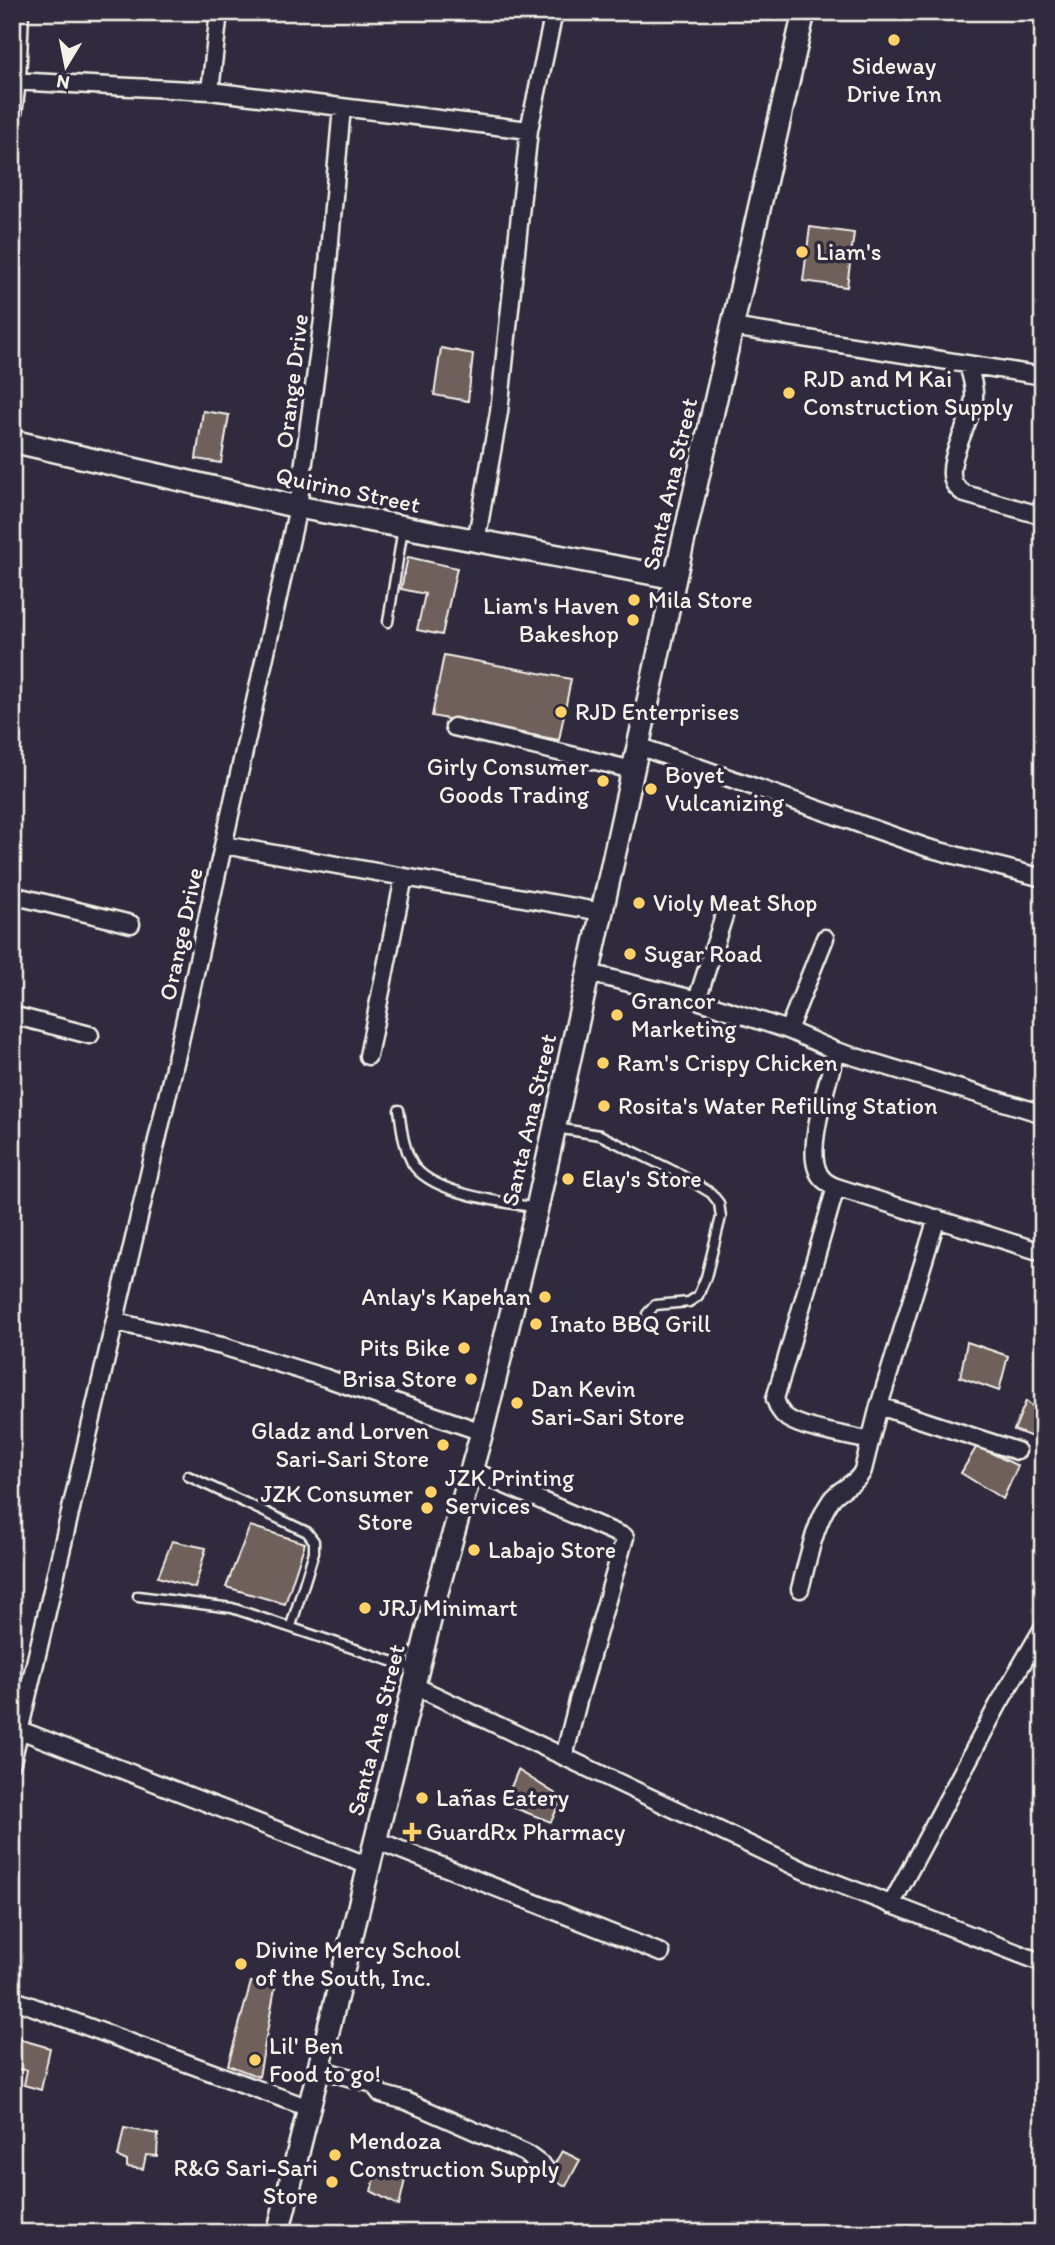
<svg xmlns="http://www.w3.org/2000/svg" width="1055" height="2245" font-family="Itim,sans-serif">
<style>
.building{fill:#6f605c;stroke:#f4f1e8;stroke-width:2}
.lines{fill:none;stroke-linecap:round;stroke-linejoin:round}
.lane-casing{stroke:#f4f1e8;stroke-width:13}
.street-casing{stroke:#f4f1e8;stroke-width:21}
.secondary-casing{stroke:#f4f1e8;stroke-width:26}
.lane{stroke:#2f2a3d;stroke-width:8}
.street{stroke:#2f2a3d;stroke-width:16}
.secondary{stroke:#2f2a3d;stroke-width:21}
.poi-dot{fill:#ffd166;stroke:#2f2a3d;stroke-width:2.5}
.labels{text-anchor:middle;stroke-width:7;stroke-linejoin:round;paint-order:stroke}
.poi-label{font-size:24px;fill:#f4f1e8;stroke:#2f2a3d;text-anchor:start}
.street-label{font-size:24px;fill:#f4f1e8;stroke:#2f2a3d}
</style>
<rect width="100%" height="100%" fill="#2f2a3d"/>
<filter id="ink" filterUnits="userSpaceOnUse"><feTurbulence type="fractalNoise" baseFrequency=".0143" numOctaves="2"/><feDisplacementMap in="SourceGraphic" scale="14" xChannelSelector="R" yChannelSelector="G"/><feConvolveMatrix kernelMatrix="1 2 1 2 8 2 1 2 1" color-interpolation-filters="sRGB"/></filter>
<g filter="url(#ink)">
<path class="building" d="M810,227L854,233L847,287L803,281Z
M441,348L473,354L468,401L434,395Z
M203,411L229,415L221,463L196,459Z
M408,557L457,568L442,635L417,630L425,594L401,589Z
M444,655L571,679L559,740L432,716Z
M967,1342L1008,1356L999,1391L960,1377Z
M1026,1401L1043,1414V1423L1035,1438L1014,1430Z
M977,1446L1018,1466L1003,1499L961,1473Z
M250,1526L305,1543L285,1604L226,1587Z
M172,1541L206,1548L195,1588L158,1577Z
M518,1770L562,1798L551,1822L504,1804Z
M251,1982L275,1988L259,2077L228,2065Z
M15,2038L50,2048L41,2090L24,2085L27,2070L12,2069V2047Z
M124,2128L158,2134L157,2156L146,2155L143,2169L127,2167V2161L118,2157Z
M562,2151L580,2160L566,2186L547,2177Z
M379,2165L407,2171L399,2206L371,2191Z"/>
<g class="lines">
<g class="lane-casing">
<path id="lane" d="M388,622L403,528
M399,1110C402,1129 403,1146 412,1163C430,1194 504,1202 537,1208
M556,1128L600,1135L676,1172L711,1193L719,1203L721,1217L706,1277L698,1296L689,1302L655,1305L647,1314
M188,1476L307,1532L314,1541V1552L291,1626
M138,1596L232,1608L415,1669"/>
</g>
<g class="street-casing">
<path id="street" d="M12,81L210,91L529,130
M210,91L219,12
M12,123L17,81L20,12
M732,327L1043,376
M968,365C971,375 975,387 974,398C972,421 944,462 954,483C956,488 961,491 965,494L1043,516
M476,542L499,412L529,130L554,12
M454,727L633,770
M638,746L928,848L1043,878
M224,845L602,912
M12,895L131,924
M589,973L697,1000L788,1030L836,1051L1043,1114
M697,1000L724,916
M12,1015L90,1035
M788,1030L825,938
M836,1051C829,1080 807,1143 817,1169C820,1179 827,1183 836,1187L1035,1250
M368,1056L404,877
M836,1187L775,1399C778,1407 780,1413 787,1418C805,1430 848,1435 870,1441
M116,1322L222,1346L326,1378L482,1432
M879,1406L1017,1451
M471,1470L625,1537L578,1701L564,1757
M800,1589C808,1560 814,1525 831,1500C840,1487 857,1485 863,1470L879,1406L937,1218
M415,1686L805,1871L1043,1963
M20,1730L369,1866
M12,1762L178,1050L298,507L323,319L342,107
M376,1840L661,1953
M891,1905L998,1705L1043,1628
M12,1999L309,2108
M319,2069L373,2084L381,2094L406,2101L525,2153L544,2167"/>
</g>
<g class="secondary-casing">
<path id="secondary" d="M12,441L298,507L675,578
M278,2233L437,1592L482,1432L537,1208L675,578L804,12"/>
</g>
<use href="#lane" class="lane"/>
<use href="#street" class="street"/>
<use href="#secondary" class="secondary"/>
</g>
</g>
<g class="poi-dot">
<circle cx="894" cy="40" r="7"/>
<circle cx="802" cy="252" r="7"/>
<circle cx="789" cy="393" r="7"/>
<circle cx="634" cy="600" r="7"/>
<circle cx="633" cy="620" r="7"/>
<circle cx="561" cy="712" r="7"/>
<circle cx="603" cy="781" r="7"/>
<circle cx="651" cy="789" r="7"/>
<circle cx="639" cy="903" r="7"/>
<circle cx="630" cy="954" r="7"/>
<circle cx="617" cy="1015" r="7"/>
<circle cx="603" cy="1063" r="7"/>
<circle cx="604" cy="1106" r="7"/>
<circle cx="568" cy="1179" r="7"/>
<circle cx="545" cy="1297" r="7"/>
<circle cx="536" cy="1324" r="7"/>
<circle cx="464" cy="1348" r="7"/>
<circle cx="471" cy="1379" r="7"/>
<circle cx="517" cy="1403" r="7"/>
<circle cx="443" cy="1445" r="7"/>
<circle cx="431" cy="1492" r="7"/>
<circle cx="427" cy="1508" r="7"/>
<circle cx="474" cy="1550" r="7"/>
<circle cx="365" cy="1608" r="7"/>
<circle cx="422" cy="1798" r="7"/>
<path d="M408.5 1821.5h7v7h7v7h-7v7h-7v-7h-7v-7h7z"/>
<circle cx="241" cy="1964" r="7"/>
<circle cx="255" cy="2060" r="7"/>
<circle cx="335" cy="2155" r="7"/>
<circle cx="332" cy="2182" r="7"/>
</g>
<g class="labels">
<g class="poi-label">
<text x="894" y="74" text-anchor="middle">Sideway<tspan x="894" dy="28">Drive Inn</tspan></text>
<text x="816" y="260">Liam's</text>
<text x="803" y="387">RJD and M Kai<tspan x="803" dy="28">Construction Supply</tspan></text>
<text x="648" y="608">Mila Store</text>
<text x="619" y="614" text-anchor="end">Liam's Haven<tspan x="619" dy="28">Bakeshop</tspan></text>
<text x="575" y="720">RJD Enterprises</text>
<text x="589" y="775" text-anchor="end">Girly Consumer<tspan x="589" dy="28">Goods Trading</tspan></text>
<text x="665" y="783">Boyet<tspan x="665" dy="28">Vulcanizing</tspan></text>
<text x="653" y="911">Violy Meat Shop</text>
<text x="644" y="962">Sugar Road</text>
<text x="631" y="1009">Grancor<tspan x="631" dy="28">Marketing</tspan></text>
<text x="617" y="1071">Ram's Crispy Chicken</text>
<text x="618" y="1114">Rosita's Water Refilling Station</text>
<text x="582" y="1187">Elay's Store</text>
<text x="531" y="1305" text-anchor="end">Anlay's Kapehan</text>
<text x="550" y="1332">Inato BBQ Grill</text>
<text x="450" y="1356" text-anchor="end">Pits Bike</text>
<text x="457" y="1387" text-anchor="end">Brisa Store</text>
<text x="531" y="1397">Dan Kevin<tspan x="531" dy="28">Sari-Sari Store</tspan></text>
<text x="429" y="1439" text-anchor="end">Gladz and Lorven<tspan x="429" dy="28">Sari-Sari Store</tspan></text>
<text x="445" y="1486">JZK Printing<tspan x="445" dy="28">Services</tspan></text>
<text x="413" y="1502" text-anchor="end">JZK Consumer<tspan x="413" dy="28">Store</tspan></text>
<text x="488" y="1558">Labajo Store</text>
<text x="379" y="1616">JRJ Minimart</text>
<text x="436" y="1806">Lañas Eatery</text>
<text x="426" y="1840">GuardRx Pharmacy</text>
<text x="255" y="1958">Divine Mercy School<tspan x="255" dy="28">of the South, Inc.</tspan></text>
<text x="269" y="2054">Lil' Ben<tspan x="269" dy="28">Food to go!</tspan></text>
<text x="349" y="2149">Mendoza<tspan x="349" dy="28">Construction Supply</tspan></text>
<text x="318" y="2176" text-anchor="end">R&amp;G Sari-Sari<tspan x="318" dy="28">Store</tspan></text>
</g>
<g class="street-label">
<text transform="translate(292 381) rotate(-83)" y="8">Orange Drive</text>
<text transform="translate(670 484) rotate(-77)" y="8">Santa Ana Street</text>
<text transform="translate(348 490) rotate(12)" y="8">Quirino Street</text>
<text transform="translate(181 934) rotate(-78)" y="8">Orange Drive</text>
<text transform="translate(529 1120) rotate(-77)" y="8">Santa Ana Street</text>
<text transform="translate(376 1730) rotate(-76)" y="8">Santa Ana Street</text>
</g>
</g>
<rect width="1055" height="2245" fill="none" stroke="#2f2a3d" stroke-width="42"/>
<rect x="21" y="21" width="1013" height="2203" fill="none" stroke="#f4f1e8" stroke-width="2.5" filter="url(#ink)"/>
<g transform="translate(66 66) rotate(190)" stroke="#2f2a3d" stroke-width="5" paint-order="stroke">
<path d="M0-5L12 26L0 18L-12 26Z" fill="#f4f1e8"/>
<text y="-10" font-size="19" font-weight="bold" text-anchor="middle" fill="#f4f1e8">N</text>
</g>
</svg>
